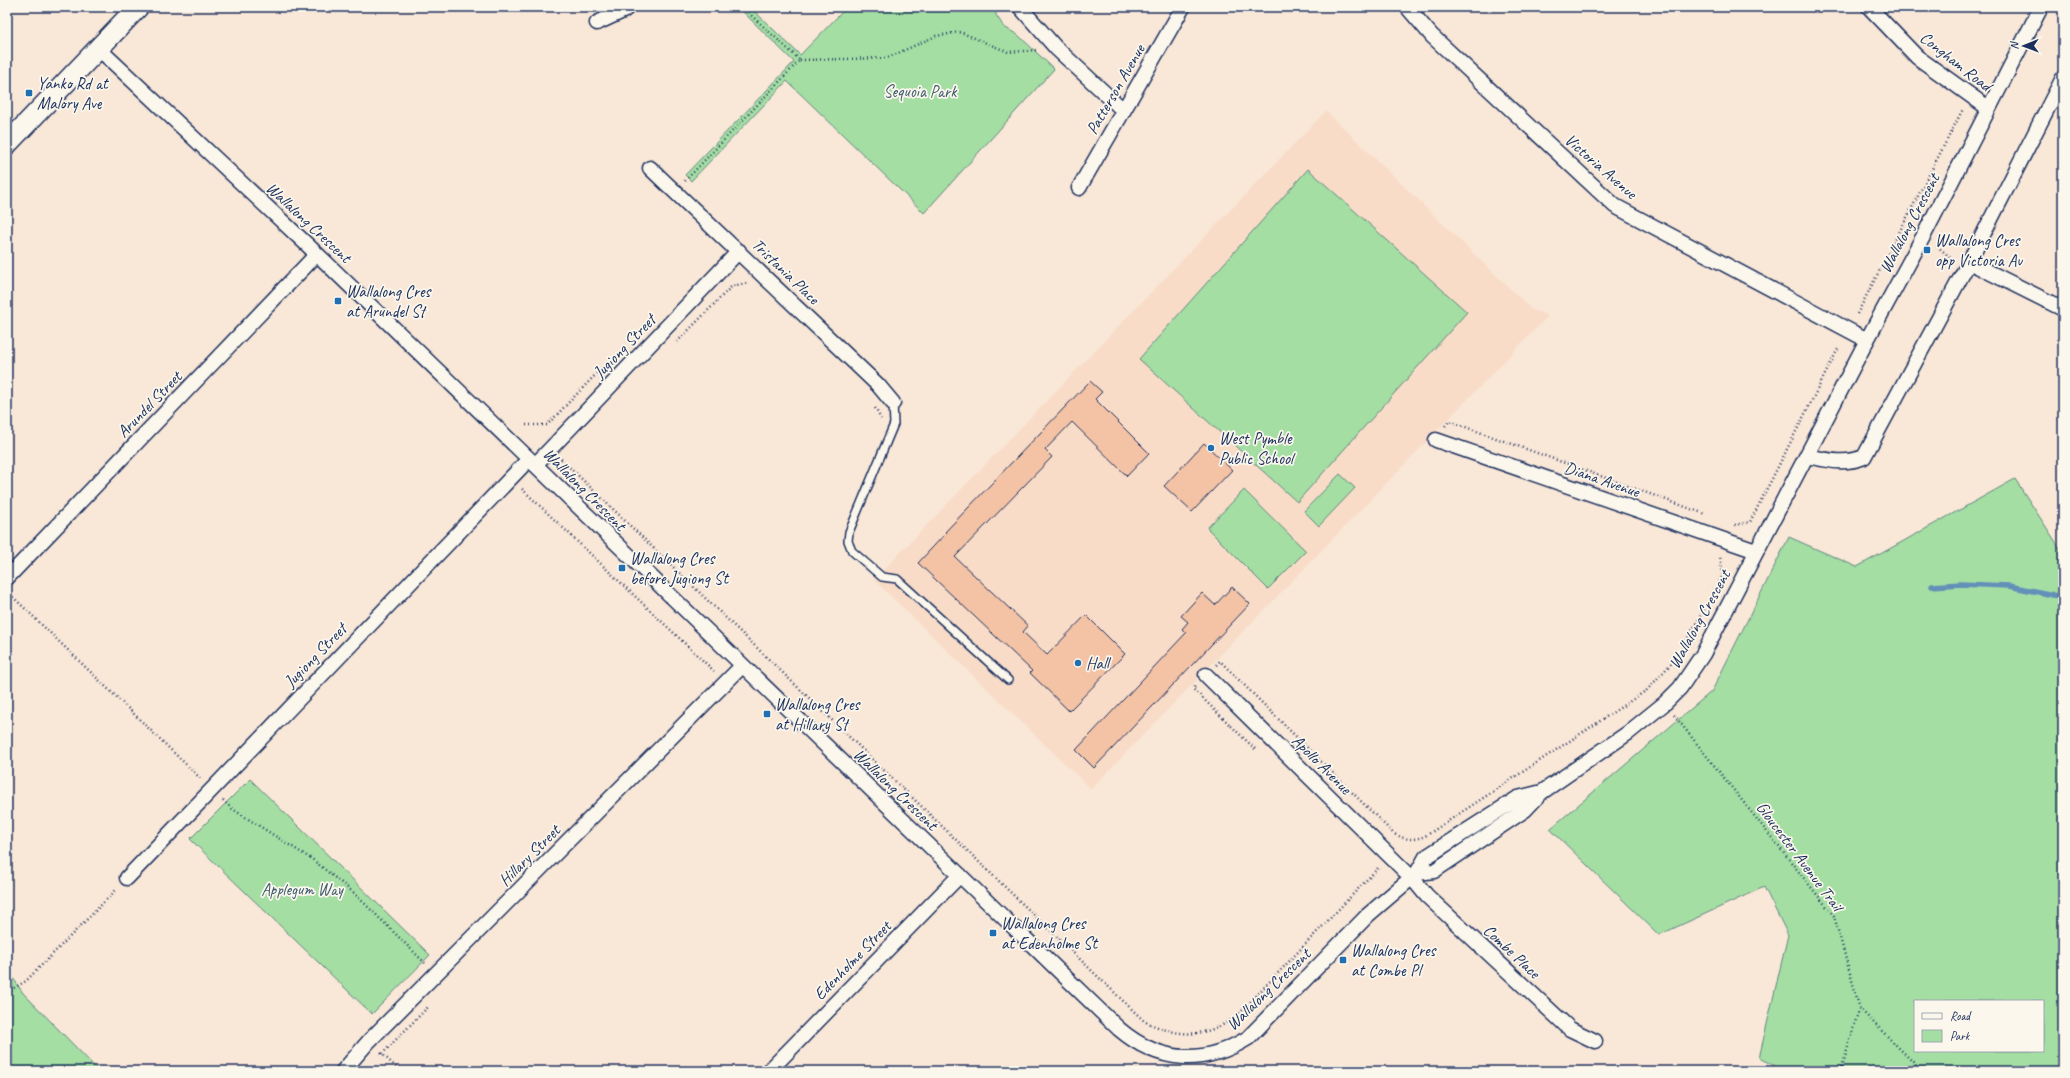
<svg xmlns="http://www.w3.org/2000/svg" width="2070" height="1078" font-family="Caveat,sans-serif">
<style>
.built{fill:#f8dcc8}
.green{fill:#a4dea3;stroke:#608680;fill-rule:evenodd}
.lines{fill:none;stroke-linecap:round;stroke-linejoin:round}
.stream{stroke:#6490b8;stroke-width:5.5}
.building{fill:#f4c3a5;stroke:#1b2f5e}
.lane-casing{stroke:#1b2f5e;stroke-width:10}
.street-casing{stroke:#1b2f5e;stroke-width:17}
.secondary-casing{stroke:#1b2f5e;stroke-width:23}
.path{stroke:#1b2f5e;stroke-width:2.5;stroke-dasharray:1 3;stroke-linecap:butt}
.lane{stroke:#fbf7ec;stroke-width:7}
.street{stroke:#fbf7ec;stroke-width:14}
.secondary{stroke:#fbf7ec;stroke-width:20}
.poi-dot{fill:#1f6fb2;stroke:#fbf7ec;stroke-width:1.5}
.labels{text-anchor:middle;stroke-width:3.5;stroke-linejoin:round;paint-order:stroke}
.street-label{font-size:17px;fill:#1b2f5e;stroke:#fbf7ec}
.poi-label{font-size:17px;fill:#1b2f5e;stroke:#fbf7ec;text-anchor:start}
.park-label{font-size:17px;fill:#3d5b6f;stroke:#fbf7ec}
</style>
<rect width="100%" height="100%" fill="#f9e7d7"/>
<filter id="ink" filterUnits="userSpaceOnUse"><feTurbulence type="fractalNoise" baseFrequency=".025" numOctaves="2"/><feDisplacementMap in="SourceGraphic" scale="8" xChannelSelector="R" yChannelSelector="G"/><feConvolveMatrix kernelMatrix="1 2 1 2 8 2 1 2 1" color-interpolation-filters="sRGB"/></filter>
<g filter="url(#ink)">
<path class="built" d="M1326,111L1531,309L1548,316L1091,789L874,580Z"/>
<path class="green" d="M738,7H750L800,55L847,7H996V15L1004,27L1018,35L1054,69L924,213L787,81L691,181L685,175L794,62Z
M1308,169L1467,312L1297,502L1139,359Z
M1340,474L1355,488L1319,526L1304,511Z
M2015,479L2063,553V1071H1785L1759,1058L1788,935L1764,887L1659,935L1550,829L1712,691L1789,537L1857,567ZM1915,1001H2043V1051H1915Z
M1244,490L1306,551L1268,589L1207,528Z
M250,779L430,955L372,1014L190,839Z
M7,969L23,993L99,1071H7Z"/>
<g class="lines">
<path class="stream" d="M1932,586L1961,584L2009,586L2063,597"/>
</g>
<path class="building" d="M1090,381L1102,392L1095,399L1149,453L1127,476L1072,422L1045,450L1052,457L955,557L1028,626L1023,632L1047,655L1086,615L1125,654L1069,711L1030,673L1032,671L918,563L946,533L945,532Z
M1204,443L1232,470L1192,512L1164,486Z
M1232,587L1250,604L1094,768L1076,750L1186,633L1182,629L1188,622L1181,616L1202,593L1215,605Z"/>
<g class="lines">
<g class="lane-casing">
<path id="lane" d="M893,403L894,424L849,532L848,541L852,551L882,577L897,579L1008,680"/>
</g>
<g class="street-casing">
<path id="street" d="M1020,7L1056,48L1123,110
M1407,7L1432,36L1615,206L1867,340
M1869,7L1917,57L1988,108
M597,23L623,11L628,7
M98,48L317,254L1119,1029C1159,1063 1203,1066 1248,1038L1368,915L1417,873L1426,857L1518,798L1542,792
M650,168L878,385L893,403
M1079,188L1183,7
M1969,262L2063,309
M1436,440L1756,551
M1807,456C1827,460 1844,465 1864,457L1969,262L2063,78
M535,465L739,251
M7,578L317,254
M1206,675L1412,878L1427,896L1570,1029L1595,1041
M1417,873L1434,871L1525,810L1542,792L1628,733L1665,703L1680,688L1703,654L1867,340L1924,235L2041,7
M127,878L529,459
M343,1071L369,1041L742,666
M769,1071L960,875"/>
</g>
<g class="secondary-casing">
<path id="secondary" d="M7,144L138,7"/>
</g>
<path class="path" d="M800,60L887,58L936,36L960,32L1008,52L1037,50
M685,181L800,60L742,7
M1937,246L1953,260
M1857,314L1963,109
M677,342L732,286L748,283
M875,408L881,419
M526,425H547L603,367
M1445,426L1449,421L1705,514
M561,459L1144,1021C1179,1038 1204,1039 1237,1016L1378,868
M522,489L714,671
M1735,525L1750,522L1839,347
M10,594L200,778
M1216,665L1220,661L1394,834C1407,840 1414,841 1427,835L1647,690L1678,656L1723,575L1720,556
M1195,687L1193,689L1255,749
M1674,715L1834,916L1860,1009L1922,1071
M223,800L231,808L313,860L354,893L425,963
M7,992L26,981L116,890
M381,1053L400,1071
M382,1054L428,1007
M1841,1071L1859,1009"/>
<use href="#lane" class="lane"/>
<use href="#street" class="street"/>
<use href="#secondary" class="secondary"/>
</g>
</g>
<g class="poi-dot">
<rect x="25" y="89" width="8" height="8" rx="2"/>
<rect x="1923" y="246" width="8" height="8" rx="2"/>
<rect x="334" y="297" width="8" height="8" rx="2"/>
<circle cx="1211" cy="448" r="4"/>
<rect x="618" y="564" width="8" height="8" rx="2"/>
<circle cx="1078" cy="663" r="4"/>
<rect x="763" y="710" width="8" height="8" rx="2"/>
<rect x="989" y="929" width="8" height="8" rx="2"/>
<rect x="1339" y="956" width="8" height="8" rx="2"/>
</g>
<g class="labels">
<g class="street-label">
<text transform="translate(1956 61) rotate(38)" y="6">Congham Road</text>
<text transform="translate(1115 89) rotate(-60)" y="6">Patterson Avenue</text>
<text transform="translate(1601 166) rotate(41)" y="6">Victoria Avenue</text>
<text transform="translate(309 222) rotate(43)" y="6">Wallalong Crescent</text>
<text transform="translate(1909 223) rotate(-62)" y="6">Wallalong Crescent</text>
<text transform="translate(786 271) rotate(44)" y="6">Tristania Place</text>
<text transform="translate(624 346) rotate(-46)" y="6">Jugiong Street</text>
<text transform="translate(149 404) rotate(-46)" y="6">Arundel Street</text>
<text transform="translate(1602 479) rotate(19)" y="6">Diana Avenue</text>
<text transform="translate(585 489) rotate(45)" y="6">Wallalong Crescent</text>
<text transform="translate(1699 619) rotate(-61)" y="6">Wallalong Crescent</text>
<text transform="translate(315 655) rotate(-46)" y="6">Jugiong Street</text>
<text transform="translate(1322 764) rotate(45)" y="6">Apollo Avenue</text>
<text transform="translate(896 789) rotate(44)" y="6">Wallalong Crescent</text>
<text transform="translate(529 855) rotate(-45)" y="6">Hillary Street</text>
<text transform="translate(1800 856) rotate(53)" y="6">Gloucester Avenue Trail</text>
<text transform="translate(1512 951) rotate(43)" y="6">Combe Place</text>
<text transform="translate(852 960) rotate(-46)" y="6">Edenholme Street</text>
<text transform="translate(1268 989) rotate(-44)" y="6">Wallalong Crescent</text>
</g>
<g class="poi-label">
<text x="37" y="89">Yanko Rd at<tspan x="37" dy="20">Malory Ave</tspan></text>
<text x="1935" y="246">Wallalong Cres<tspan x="1935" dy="20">opp Victoria Av</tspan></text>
<text x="346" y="297">Wallalong Cres<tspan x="346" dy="20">at Arundel St</tspan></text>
<text x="1219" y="444">West Pymble<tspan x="1219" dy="20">Public School</tspan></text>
<text x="630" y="564">Wallalong Cres<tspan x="630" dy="20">before Jugiong St</tspan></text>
<text x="1086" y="669">Hall</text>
<text x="775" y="710">Wallalong Cres<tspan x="775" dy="20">at Hillary St</tspan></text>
<text x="1001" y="929">Wallalong Cres<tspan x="1001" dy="20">at Edenholme St</tspan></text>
<text x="1351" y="956">Wallalong Cres<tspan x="1351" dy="20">at Combe Pl</tspan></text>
</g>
<g class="park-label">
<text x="920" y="97">Sequoia Park</text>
<text x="302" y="895">Applegum Way</text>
</g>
</g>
<rect width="2070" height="1078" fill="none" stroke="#fbf7ec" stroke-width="24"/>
<rect x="12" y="12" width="2046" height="1054" fill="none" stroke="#1b2f5e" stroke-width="1.5" filter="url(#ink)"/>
<rect x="1914" y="1000" width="130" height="52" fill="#fbf7ec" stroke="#a1a7b3"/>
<rect x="1922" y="1013" width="20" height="6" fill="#fbf7ec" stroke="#a1a7b3"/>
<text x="1950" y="1020" font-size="12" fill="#1b2f5e">Road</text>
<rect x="1922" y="1030" width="20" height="12" fill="#a4dea3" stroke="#a1a7b3"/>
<text x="1950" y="1040" font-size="12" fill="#1b2f5e">Park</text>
<g transform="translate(2024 46) rotate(269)" stroke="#fbf7ec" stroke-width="3" paint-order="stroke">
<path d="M0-3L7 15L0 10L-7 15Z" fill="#1b2f5e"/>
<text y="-6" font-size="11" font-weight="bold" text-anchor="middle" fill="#1b2f5e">N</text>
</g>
</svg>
